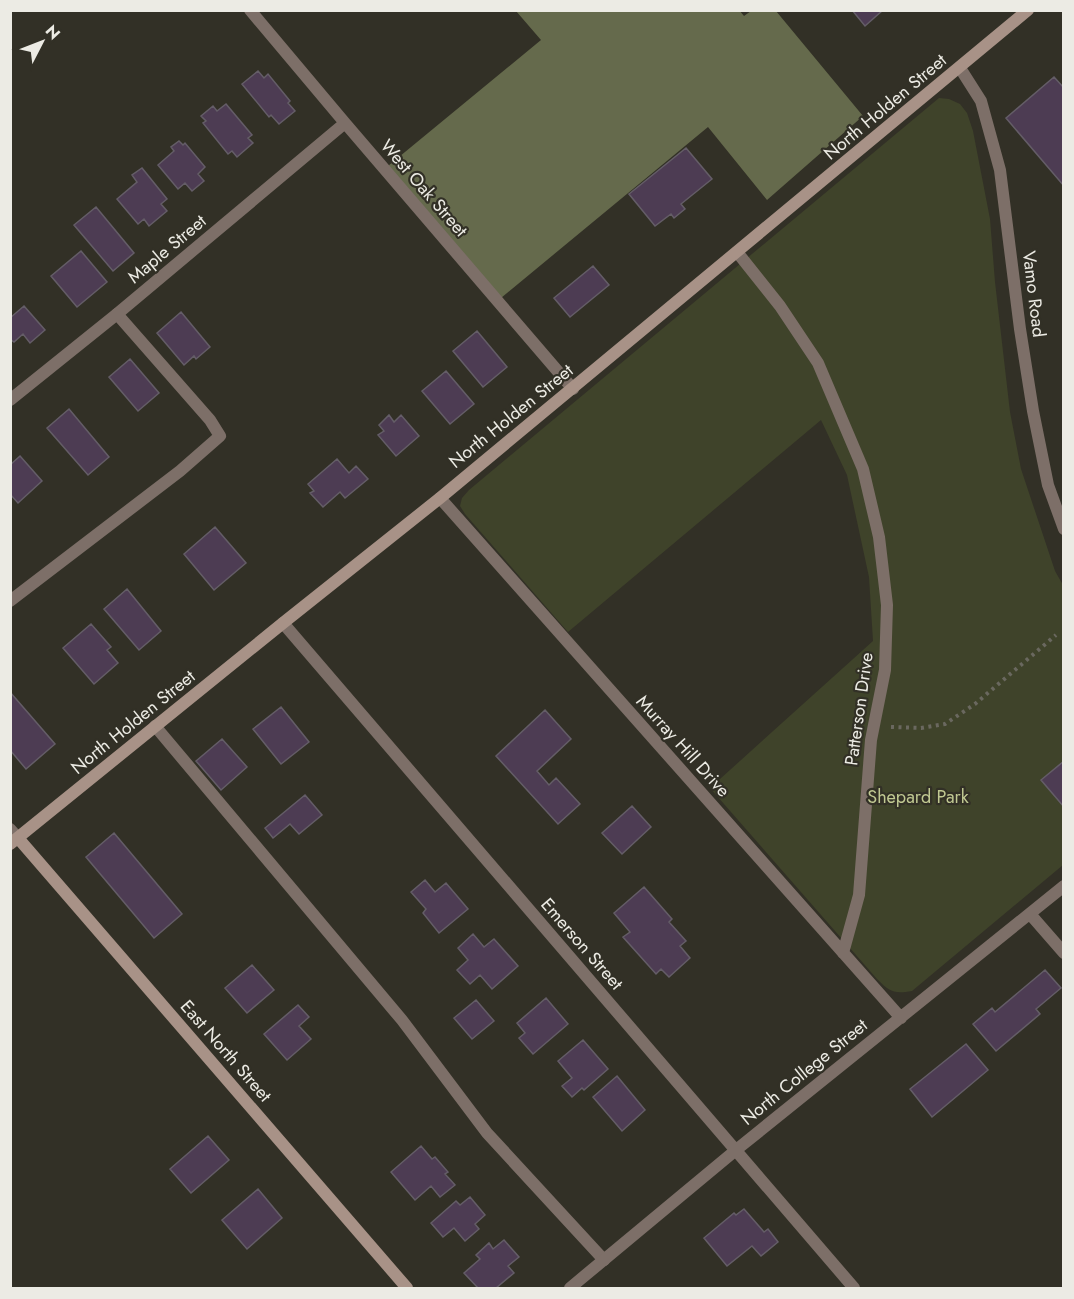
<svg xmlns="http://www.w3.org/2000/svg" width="1074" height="1299" font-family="Jost,sans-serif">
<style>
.green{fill:#3f432a}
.forest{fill:#656a4c}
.building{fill:#4d3c53;stroke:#645d67;stroke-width:1.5}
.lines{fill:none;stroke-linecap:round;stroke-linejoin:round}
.path{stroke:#6a685f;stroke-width:4;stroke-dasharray:3 4.5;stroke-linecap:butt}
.lane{stroke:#7d6f68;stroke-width:12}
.street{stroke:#7d6f68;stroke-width:12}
.secondary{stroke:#a89287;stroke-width:12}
.labels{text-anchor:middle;stroke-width:4.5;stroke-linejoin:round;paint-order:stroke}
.street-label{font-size:18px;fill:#ecebe4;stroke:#323026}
.park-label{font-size:18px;fill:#c1c992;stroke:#323026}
</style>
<rect width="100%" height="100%" fill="#323026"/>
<path class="green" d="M939,98L949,99L960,104L967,113L973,131L990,219L995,282L1010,412L1021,469L1055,571L1063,585V865L912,991C894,994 890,992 877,979L710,788L873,641L869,577L847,475L821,420L568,632L465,514L460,506L462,498L469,490Z"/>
<path class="forest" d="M739,10L744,16L751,11H776L863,116L767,200L708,127L501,298L388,166L541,40L516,11Z"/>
<path class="building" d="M852,10H883L865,26Z
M258,71L264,78L268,74L290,101L288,103L295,111L279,124L271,115L269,117L242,84Z
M1054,77L1064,88V186L1006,118Z
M226,104L252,135L248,138L253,143L237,157L232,151L228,154L203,123L206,121L201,116L213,106L217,111Z
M179,141L183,145L185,143L205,167L198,174L204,181L192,191L185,183L178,189L158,165L174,151L171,147Z
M686,148L712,179L681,204L685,209L674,218L671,214L655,226L629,194Z
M142,168L167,199L161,204L167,211L149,226L144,219L138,224L117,199L137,182L132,175Z
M96,207L134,253L113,271L74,225Z
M81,251L107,282L77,307L51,276Z
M593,266L609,285L570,317L554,298Z
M24,306L45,330L30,343L23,334L14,342L10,339V318Z
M181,312L210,347L196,359L194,356L184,365L157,333Z
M477,331L507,367L483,387L453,351Z
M130,359L159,393L138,411L109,377Z
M446,371L474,404L450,424L422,391Z
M69,409L109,457L88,475L47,428Z
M389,415L394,422L401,415L419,436L396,456L378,435L384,431L379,425Z
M20,456L42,481L18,503L10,494V465Z
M337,459L349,473L356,466L368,479L345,498L340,492L323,507L310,493L314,491L308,484Z
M215,527L246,563L214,590L184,554Z
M127,589L161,631L139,650L104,609Z
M91,624L111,647L107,650L118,663L94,684L63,648Z
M10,692L55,744L26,769L10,750Z
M281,707L309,742L281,764L253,729Z
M545,710L571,739L537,771L549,785L556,778L580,804L558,824L496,756Z
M222,739L247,767L221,790L196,761Z
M1064,761V807L1041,780Z
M305,795L322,815L299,834L290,824L273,838L265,828Z
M632,806L651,827L622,854L602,833Z
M114,833L182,914L154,938L86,857Z
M425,880L435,892L446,883L468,909L439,933L423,913L426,909L411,892Z
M644,887L672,919L669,922L686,941L680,946L690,958L669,977L661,969L656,974L623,937L630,932L614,913Z
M473,934L484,947L494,939L518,966L492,989L480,975L470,984L457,970L468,960L458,948Z
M252,965L274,990L247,1013L225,988Z
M1045,970L1061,988L1036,1009L1040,1014L996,1051L973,1024L992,1008L995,1012Z
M546,998L568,1024L533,1054L519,1038L525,1033L517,1023Z
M476,1000L494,1021L472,1039L454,1018Z
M298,1005L309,1017L299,1026L311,1039L287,1060L264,1034Z
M583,1040L608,1069L584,1090L582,1088L572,1097L562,1086L572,1078L558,1061Z
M966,1044L988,1070L932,1117L910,1089Z
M617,1076L645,1110L622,1131L593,1097Z
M208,1136L229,1160L191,1193L170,1169Z
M421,1146L432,1159L435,1157L448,1172L445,1174L455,1185L440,1197L431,1186L415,1200L391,1172Z
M258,1189L282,1218L247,1249L222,1220Z
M470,1197L485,1215L475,1224L479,1229L465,1241L454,1228L443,1237L431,1223L456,1201L460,1205Z
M744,1209L764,1232L768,1229L778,1242L761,1256L752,1246L727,1266L704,1238L734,1213L736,1215Z
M504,1240L519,1257L508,1266L514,1273L496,1288H478L464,1273L480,1259L476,1255L489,1243L493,1249Z"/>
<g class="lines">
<path class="path" d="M891,727L921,728L945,724L975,704L1056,635"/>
<path class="lane" d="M10,601L180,471L220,436L210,420L117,314
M155,726L402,1020L487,1133L604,1260"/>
<path class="street" d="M250,10L345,123L573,389
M960,68L981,101L1000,170L1020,329L1033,411L1048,485L1064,529
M737,252L780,306L818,363L863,469L879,537L887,605L885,670L871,740L859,895L843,953
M10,400L117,314L345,123
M440,498L901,1018
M283,623L854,1288
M10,829L18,838
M1030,914L1064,953
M570,1288L736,1150L1064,886"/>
<path class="secondary" d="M18,838L407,1288
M10,844L283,623L440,498L1028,10"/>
</g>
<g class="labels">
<g class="street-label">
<text transform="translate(885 107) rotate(-40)" y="6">North Holden Street</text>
<text transform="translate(424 188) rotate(49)" y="6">West Oak Street</text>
<text transform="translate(167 249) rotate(-40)" y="6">Maple Street</text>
<text transform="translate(1034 294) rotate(83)" y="6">Vamo Road</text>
<text transform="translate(511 416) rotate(-39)" y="6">North Holden Street</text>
<text transform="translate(859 709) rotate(-82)" y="6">Patterson Drive</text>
<text transform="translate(133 722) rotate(-39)" y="6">North Holden Street</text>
<text transform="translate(683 746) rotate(48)" y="6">Murray Hill Drive</text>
<text transform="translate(582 944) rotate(49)" y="6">Emerson Street</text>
<text transform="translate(226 1051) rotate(49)" y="6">East North Street</text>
<text transform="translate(804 1072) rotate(-39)" y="6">North College Street</text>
</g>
<g class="park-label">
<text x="918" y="803">Shepard Park</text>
</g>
</g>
<rect width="1074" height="1299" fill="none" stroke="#ecebe4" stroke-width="24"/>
<g transform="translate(42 42) rotate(48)" stroke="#323026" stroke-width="4.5" paint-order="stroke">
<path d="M0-4.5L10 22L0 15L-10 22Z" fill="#ecebe4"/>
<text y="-9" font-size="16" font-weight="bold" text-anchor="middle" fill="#ecebe4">N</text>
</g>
</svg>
